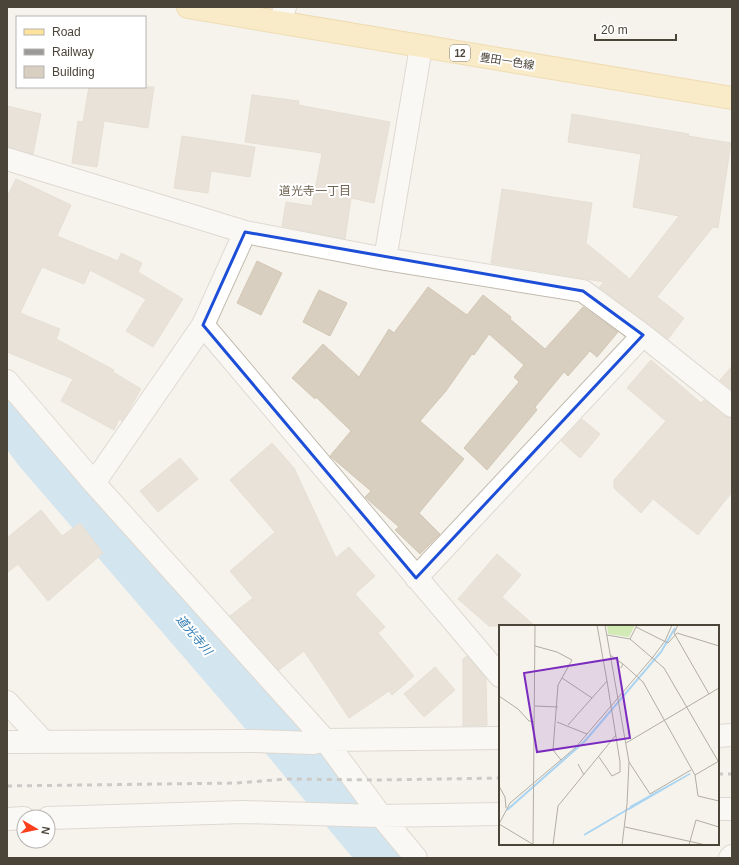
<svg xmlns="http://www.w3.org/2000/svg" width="739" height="865" font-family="Helvetica,'Noto Sans JP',sans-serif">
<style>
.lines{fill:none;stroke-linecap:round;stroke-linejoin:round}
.river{stroke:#a9d4f2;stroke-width:48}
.building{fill:#d8cfc1;stroke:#d3c7b4}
.minor-casing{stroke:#c2bbae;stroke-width:24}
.primary-casing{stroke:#e6c16a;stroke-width:24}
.minor{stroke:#fff;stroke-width:22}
.primary{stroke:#ffe39c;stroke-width:22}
.rail{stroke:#9a9a9a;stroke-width:3;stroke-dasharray:5 5;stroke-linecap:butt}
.marked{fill:none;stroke:#1d4ed8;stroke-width:3;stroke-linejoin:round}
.labels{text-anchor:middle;stroke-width:4;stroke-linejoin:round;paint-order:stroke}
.shield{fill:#fff;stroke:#817c74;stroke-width:1}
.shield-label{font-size:10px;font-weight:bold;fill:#4b4439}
.street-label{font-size:11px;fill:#4b4439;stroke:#fff}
.neighbourhood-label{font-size:12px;fill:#6e6250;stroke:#fff}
.water-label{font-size:12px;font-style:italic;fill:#2e7ab2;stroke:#fff}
.inset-river{fill:none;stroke:#a9d4f2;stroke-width:2}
.inset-road{fill:none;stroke:#b2ada4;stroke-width:1}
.view{fill:#7b2cbf;fill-opacity:0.15;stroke:#7b2cbf;stroke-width:2}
.inset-edge{fill:none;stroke:#4b4439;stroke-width:2}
</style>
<rect width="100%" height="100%" fill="#f6f3ec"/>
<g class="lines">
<path class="river" d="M7,410L38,451L255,703L384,858"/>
</g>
<path class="building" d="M89,87H154L148,128L104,121L97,167L72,163L78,121L83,122Z
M252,95L299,101L298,105L390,122L374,203L351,198L345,239L282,226L286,202L312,206L322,153L245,142Z
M7,106L41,114L33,154L7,147Z
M572,114L689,134L688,136L731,143L718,228L713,227L657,297L684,318L668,339L599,287L604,282L491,263L502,189L592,203L586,243L630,279L679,216L633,207L641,154L568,142Z
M182,136L255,147L250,177L211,171L208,193L174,188Z
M16,179L71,205L57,236L118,261L121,253L142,263L138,272L183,299L153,347L126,331L146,299L90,270L84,284L42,267L20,313L60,329L56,339L114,370L113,372L141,389L127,413L122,421L119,419L114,430L61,401L73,379L7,352V197Z
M257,261L282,273L261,315L237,303Z
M428,287L467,315L483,295L511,317L510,319L545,349L583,307L618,332L597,357L590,351L568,376L564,372L535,407L537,410L487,470L464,448L519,382L514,377L524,365L489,334L474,355L472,354L446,391L420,421L464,459L419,513L440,534L420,554L395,530L399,527L365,497L371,491L330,456L351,431L316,397L315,399L292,378L323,344L359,377L389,329L394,333Z
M319,290L347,303L330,336L303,322Z
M651,360L701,403L704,400L724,416L732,418V492L698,535L653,499L641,513L614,488V480L666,421L627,388Z
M732,366V390L720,380Z
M582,419L600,434L580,458L561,441Z
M272,443L294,468L336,558L349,547L375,576L355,594L385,627L378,633L414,676L392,695L389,691L349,718L304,651L279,670L230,616L253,598L230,571L275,532L230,480Z
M180,458L198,479L158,512L140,491Z
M41,510L62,536L80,523L103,553L48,601L18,564L7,573V538Z
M497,554L521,575L502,597L535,626H489L458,599Z
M467,656L486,678L487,725L463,726V659Z
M435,667L455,690L424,717L404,694Z"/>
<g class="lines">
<g class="minor-casing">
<path id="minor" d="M280,22L285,7
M7,159L245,232L385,259L583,291L643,335L732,406
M385,259L421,47
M203,325L500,676
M7,381L94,483L325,740L381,816L416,858
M94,483L203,325L245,232
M416,578L643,335
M7,702L43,741
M718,736L732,735
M7,742L254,741L313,743L325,740L500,738
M718,809H732
M48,818L243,812L379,816L500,814
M7,819L24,818
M730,858L732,856"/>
</g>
<g class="primary-casing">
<path id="primary" d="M188,7L732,98"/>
</g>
<use href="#minor" class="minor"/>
<use href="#primary" class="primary"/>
<path class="rail" d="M718,774H732
M7,786L237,783L287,779L379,780L500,778"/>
</g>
<path d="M0 0H739V865H0ZM245,232L583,291L643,335L416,578L203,325Z" fill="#f6f3ec" fill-opacity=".55" fill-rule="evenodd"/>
<path class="marked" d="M245,232L583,291L643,335L416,578L203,325Z"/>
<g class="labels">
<rect class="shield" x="450" y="45" width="20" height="16" rx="3"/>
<g class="shield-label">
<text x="460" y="57">12</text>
</g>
<g class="street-label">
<text transform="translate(507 61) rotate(9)" y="4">豊田一色線</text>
</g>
<g class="neighbourhood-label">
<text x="315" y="195">道光寺一丁目</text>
</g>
<g class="water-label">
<text transform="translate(194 635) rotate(50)" y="4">道光寺川</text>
</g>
</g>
<g transform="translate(499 625)">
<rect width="220" height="220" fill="#f6f3ec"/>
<path d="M108,0H136L130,12L109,9Z" fill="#d2eab5"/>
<path d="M191,148L192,149L130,185L131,181Z" fill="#a9d4f2"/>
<path class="inset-river" d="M8,185L86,116L162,27L176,3M85,210L131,183"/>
<path class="inset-road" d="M106,0L130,137L128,179L123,220M179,0L175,8L210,69M137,2L169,18L178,8L220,21M108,10L131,14L165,43L219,136M131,14L138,0M36,21L58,27L73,35L59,60L54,125L62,135M111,30L124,39M122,43L124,39L144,57L196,150L199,171L220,176M63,53L93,73M0,71L19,84L30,96L35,97M36,81L59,82M58,97L88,109M69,100L108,56L98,0M127,118L220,63M100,132L113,151L121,147V137L108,56M130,137L151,169L192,145M79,139L85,150M196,150L220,136M0,161L6,172L7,183M0,199L11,178L76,123L154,32L166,16L173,0M0,199L35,220M126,202L207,220M34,220L36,0M54,220L59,181L117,110M190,220L197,195L220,202"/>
<path class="view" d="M118,33L131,113L38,127L25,48Z"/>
<rect width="220" height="220" class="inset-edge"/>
</g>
<rect width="739" height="865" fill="none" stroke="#4b4439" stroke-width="16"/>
<rect x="16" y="16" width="130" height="72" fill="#ffffff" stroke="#b7b4b0"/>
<rect x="24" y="29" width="20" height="6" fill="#ffe39c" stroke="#b7b4b0"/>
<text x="52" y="36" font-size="12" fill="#4b4439">Road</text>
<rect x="24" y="49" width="20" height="6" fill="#9a9a9a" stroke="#b7b4b0"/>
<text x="52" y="56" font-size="12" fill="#4b4439">Railway</text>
<rect x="24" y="66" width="20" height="12" fill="#d8cfc1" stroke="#b7b4b0"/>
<text x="52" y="76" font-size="12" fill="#4b4439">Building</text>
<g transform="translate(36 829) rotate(99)"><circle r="19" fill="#ffffff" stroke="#b7b4b0"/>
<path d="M0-3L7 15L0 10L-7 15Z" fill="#fc3f1d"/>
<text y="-6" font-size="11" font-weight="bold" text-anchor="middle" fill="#4b4439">N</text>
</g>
<path d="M595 34v6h81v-6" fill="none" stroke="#4b4439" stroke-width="2"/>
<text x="601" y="34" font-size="12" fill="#4b4439" stroke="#ffffff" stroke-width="3" paint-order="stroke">20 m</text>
</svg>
